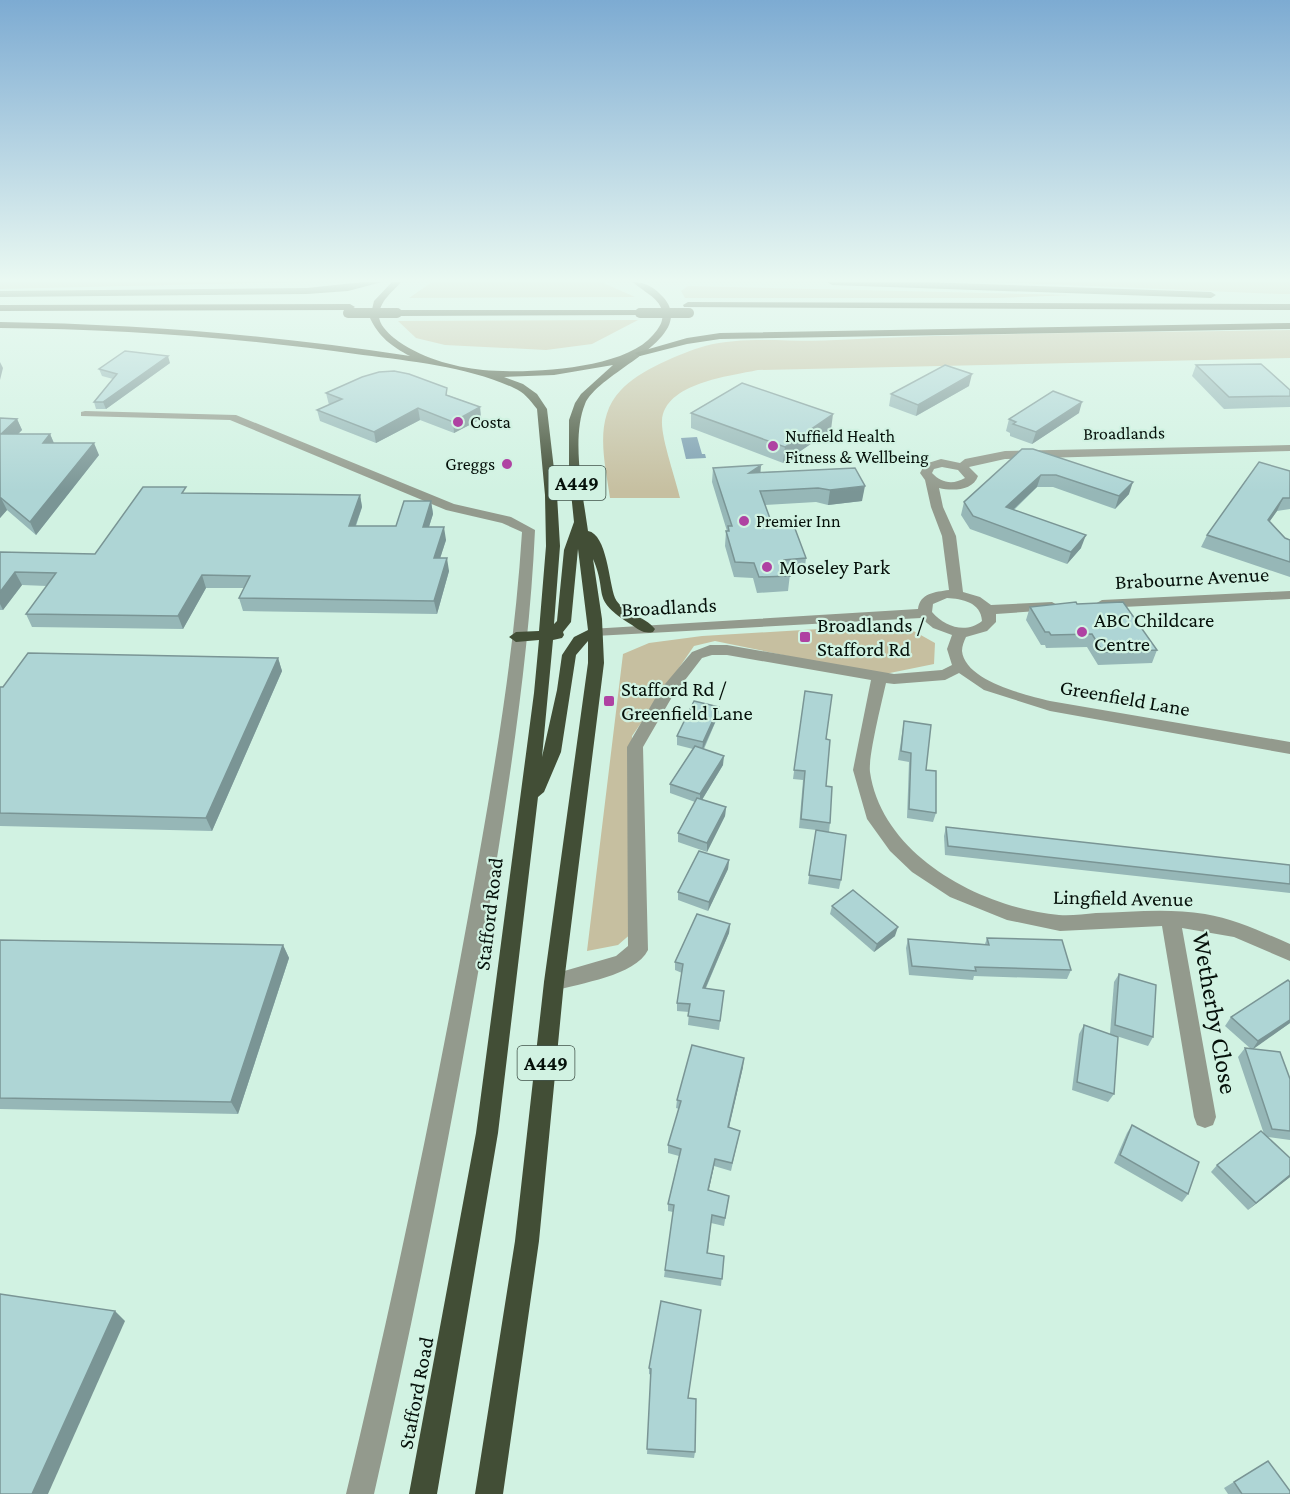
<svg xmlns="http://www.w3.org/2000/svg" width="1290" height="1494" font-family="'Crimson Pro',serif">
<style>
.green{fill:#c6bfa0}
.water{fill:#7c9eb0}
.lines{fill:none;stroke-linecap:round;stroke-linejoin:round}
.minor{fill:#939a8d;fill-rule:evenodd}
.trunk{fill:#424e36;fill-rule:evenodd}
.motorway{fill:#364329;fill-rule:evenodd}
.motorway-bridge{stroke:#364329;stroke-width:10}
.wall{fill:#96b7b7}
.shaded-wall{fill:#7a9595}
.building{fill:#aed5d5;stroke:#7a9595;stroke-width:1.5}
.poi-dot{fill:#af42a2;stroke:#d1f2e2;stroke-width:2}
.labels{text-anchor:middle;dominant-baseline:central;stroke-width:4.5;stroke-linejoin:round;paint-order:stroke}
.far-poi-label{font-size:18px;fill:#05100a;stroke:#d1f2e2;text-anchor:start}
.far-street-label{font-size:18px;fill:#05100a;stroke:#d1f2e2}
.shield{fill:#d1f2e2;stroke:#42544b;stroke-width:1.5}
.shield-label{font-size:20px;font-weight:bold;fill:#05100a}
.poi-label{font-size:21px;fill:#05100a;stroke:#d1f2e2;text-anchor:start}
.street-label{font-size:21px;fill:#05100a;stroke:#d1f2e2}
.near-street-label{font-size:26px;fill:#05100a;stroke:#d1f2e2}
</style>
<rect width="100%" height="100%" fill="#d1f2e2"/>
<g class="green">
<polygon points="0,282 302,282 0,289"/>
<polygon points="432,282 601,282 635,297 409,298"/>
<polygon points="998,282 1290,282 1290,294 1279,294"/>
<polygon points="688,286 1073,295 999,298 685,298 681,291"/>
<polygon points="638,320 592,344 546,350 445,345 416,338 398,321"/>
<path d="M1290 330V358L758 370C730 376 664 383 662 421 661 438 676 480 680 498H610C605 462 593 419 621 390 638 371 681 353 705 346 746 335 794 343 836 340 987 332 1139 333 1290 330Z"/>
<polygon points="901,624 935,643 934,664 880,675 715,641 694,646 632,736 633,932 618,945 587,951 623,654 649,643 702,636"/>
</g>
<polygon class="water" points="697,437 702,454 705,454 706,458 686,459 681,438"/>
<g class="lines">
<g class="minor">
<path d="M85 411 236 415 454 504 511 517 535 530C529 660 508 791 487 920 455 1112 417 1304 374 1494H346C392 1303 433 1110 468 917 491 790 514 661 522 532L502 523 446 510 230 420 81 416V412Z"/>
<path d="M1290 445V451L1005 459 969 467 978 476C973 491 952 491 939 488L943 507 956 536 963 592 980 597 991 605 1052 602 1059 606 1052 610 996 614V622L987 631 966 637C964 641 962 646 962 651 965 681 1026 695 1050 701L1290 742V754L1050 711 984 690 959 673 945 680 894 684 886 683C882 701 868 757 870 772 882 856 982 908 1059 915 1071 916 1084 914 1096 913 1132 912 1168 908 1205 914 1235 919 1262 932 1290 944V961L1234 937 1182 928 1216 1117 1213 1125 1205 1128 1197 1125 1194 1117 1162 926 1060 931 1007 920 950 897 912 872 890 851 867 819 853 770 871 680 727 655H712L702 658 672 697 643 747 648 950C635 976 580 983 554 991L547 988 544 982 547 976 616 956 628 946 627 747 660 690 692 652 710 645H727L894 674 942 670 952 665 947 649 952 635 933 628 921 618 595 636 588 632 590 629 918 609C920 593 935 592 949 590L942 536 931 507 925 480 920 473 925 464 941 459 960 463 965 459 1005 451ZM942 467 958 470 965 478C953 485 941 483 932 473L934 469ZM947 598C962 599 981 602 982 621 966 634 945 627 932 612L933 604Z"/>
<polygon points="1290,591 1290,599 1102,608 1095,604 1102,600"/>
</g>
<g class="trunk">
<polygon points="363,282 382,282 348,291 307,294 0,297 0,291 307,288"/>
<path d="M392 282H401C392 293 380 300 379 316 379 324 387 332 394 338 418 357 453 367 483 370 526 374 624 370 653 335 660 327 664 321 662 310 658 297 642 291 633 282 646 282 655 288 664 298 698 339 599 371 585 404 571 438 583 495 588 531 607 534 609 583 615 598 622 613 645 616 655 629L653 632C644 634 639 630 632 625 589 598 609 596 593 559L602 619 604 663 564 982 539 1241 503 1494H475L515 1241 544 982 588 663V641L576 655 561 752 544 792 538 797 498 1133 437 1494H409L476 1133 534 693 539 640 516 642 509 637 516 632 539 631 546 546 545 495 537 409C530 400 524 392 514 388 469 367 411 361 363 355 242 338 122 329 0 328V322C138 324 274 335 410 356 391 346 379 337 370 318L374 301ZM613 365 581 394 575 403 569 420V473L574 522 564 550 557 621 554 624 560 546 557 495 547 409 537 394 523 384 504 377 554 375ZM578 549 588 630 574 637 562 655 557 690 542 757 553 640 562 638 564 635 563 632 571 622Z"/>
</g>
<g class="motorway">
<polygon points="827,282 927,282 1211,292 1216,295 1211,298 832,285"/>
<polygon points="688,302 1290,304 1290,310 684,307 683,305"/>
<polygon points="0,305 350,304 355,307 350,310 0,311"/>
<polygon points="640,310 645,313 644,315 397,316 392,313 397,310"/>
<polygon points="1290,323 1290,329 720,339 687,344 640,356 635,353 687,338 720,333"/>
</g>
<g class="motorway-bridge">
<polyline points="348,313 397,313"/>
<polyline points="640,313 689,313"/>
</g>
</g>
<g class="wall">
<polygon points="170,363 106,409 96,409 94,402 113,379 102,376 99,369"/>
<polygon points="1196,365 1290,390 1290,407 1224,409 1192,376"/>
<polygon points="969,386 916,416 889,406 891,394"/>
<polygon points="326,393 448,395 480,407 481,419 454,433 420,420 376,443 320,421 317,410 329,405"/>
<polygon points="691,413 831,430 783,463 691,428"/>
<polygon points="1079,413 1032,444 1010,436 1010,433 1006,431 1009,419"/>
<polygon points="0,418 17,419 22,430 18,434 50,434 54,443 99,455 36,535 7,510 0,518"/>
<polygon points="1022,449 1129,494 1115,509 1053,487 1037,487 1014,510 1081,548 1067,564 970,529 961,515 964,502"/>
<polygon points="713,468 761,472 855,468 862,501 828,505 816,502 765,505 772,524 806,558 804,574 790,574 788,591 757,593 753,578 734,577 725,546 726,531 727,531 712,482"/>
<polygon points="1290,471 1290,509 1277,511 1270,521 1285,538 1290,540 1290,577 1201,547 1207,535"/>
<polygon points="187,493 360,495 362,507 356,526 396,526 431,501 433,514 429,527 446,540 440,558 449,571 437,614 243,611 239,598 244,588 206,588 183,629 32,627 26,614 47,586 22,585 3,610 0,610 0,552 95,554"/>
<polygon points="1077,604 1157,650 1152,663 1098,665 1087,647 1046,648 1045,645 1041,645 1026,620 1030,607"/>
<polygon points="278,658 282,671 212,831 0,826 0,687"/>
<polygon points="805,691 826,739 826,786 830,823 829,832 841,880 839,889 808,884 816,830 799,828 803,780 793,779"/>
<polygon points="719,707 718,716 704,749 723,765 702,800 726,807 725,816 707,852 678,842 678,833 695,802 670,793 670,784 693,749 677,745 677,736"/>
<polygon points="904,721 926,770 936,813 933,822 907,818 909,762 898,760"/>
<polygon points="946,827 1290,865 1290,893 945,855 944,836"/>
<polygon points="729,860 728,869 708,911 678,900 678,892"/>
<polygon points="832,906 895,936 874,952 830,914"/>
<polygon points="730,924 729,933 706,988 724,991 719,1030 688,1025 689,1012 677,1011 677,1003 682,973 675,970 675,962"/>
<polygon points="987,938 1071,970 1067,979 974,976 973,980 909,975 906,948 908,939 985,944"/>
<polygon points="0,940 283,945 289,958 238,1114 0,1109"/>
<polygon points="1119,974 1153,1037 1148,1046 1110,1034 1114,982"/>
<polygon points="1231,1017 1290,1023 1252,1049 1290,1079 1290,1140 1268,1137 1290,1177 1248,1210 1211,1172 1217,1165 1264,1134 1238,1057 1245,1048 1251,1049 1225,1026"/>
<polygon points="1084,1025 1114,1094 1108,1102 1072,1090 1079,1034"/>
<polygon points="743,1067 729,1128 740,1131 731,1171 714,1166 708,1191 729,1196 724,1226 711,1223 708,1253 724,1256 721,1286 664,1277 673,1212 668,1211 668,1204 679,1156 668,1153 668,1145 679,1109 676,1108 677,1100"/>
<polygon points="1132,1125 1188,1194 1182,1202 1114,1163 1127,1133"/>
<polygon points="661,1301 688,1399 695,1452 694,1458 647,1454 651,1375 649,1374 649,1368"/>
<polygon points="1268,1461 1290,1494 1228,1494 1224,1488"/>
</g>
<g class="shaded-wall">
<polygon points="168,356 170,363 106,409 103,402"/>
<polygon points="0,362 3,368 0,380"/>
<polygon points="972,374 969,386 916,416 918,405"/>
<polygon points="1082,402 1079,413 1032,444 1036,432"/>
<polygon points="480,407 481,419 454,433 453,422"/>
<polygon points="418,408 420,420 376,443 374,432"/>
<polygon points="833,414 831,430 783,463 785,447"/>
<polygon points="17,419 22,430 6,446 1,434"/>
<polygon points="50,434 55,446 43,443"/>
<polygon points="94,443 99,455 36,535 30,522"/>
<polygon points="761,465 760,479 749,473"/>
<polygon points="1041,475 1037,487 1003,519 1006,507"/>
<polygon points="1133,482 1129,494 1115,509 1119,496"/>
<polygon points="865,486 862,501 828,505 830,490"/>
<polygon points="360,495 362,507 351,538 349,526"/>
<polygon points="1,498 7,510 0,518 0,499"/>
<polygon points="1283,498 1277,511 1262,532 1268,520"/>
<polygon points="431,501 433,514 425,539 423,527"/>
<polygon points="444,527 446,540 436,571 434,558"/>
<polygon points="1086,535 1081,548 1067,564 1071,552"/>
<polygon points="447,558 449,571 437,614 434,601"/>
<polygon points="15,572 22,585 3,610 0,604 0,592"/>
<polygon points="202,575 206,588 183,629 178,616"/>
<polygon points="278,658 282,671 212,831 206,818"/>
<polygon points="719,707 718,716 702,751 703,742"/>
<polygon points="724,756 723,765 700,803 700,794"/>
<polygon points="726,807 725,816 707,852 707,843"/>
<polygon points="729,860 728,869 708,911 709,902"/>
<polygon points="730,924 729,933 702,996 703,988"/>
<polygon points="898,927 895,936 874,952 877,944"/>
<polygon points="283,945 289,958 238,1114 231,1102"/>
<polygon points="1290,1020 1290,1023 1252,1050 1258,1041"/>
<polygon points="744,1058 743,1067 727,1135 728,1127"/>
<polygon points="715,1159 714,1166 707,1198 708,1190"/>
<polygon points="1290,1175 1290,1177 1248,1210 1256,1203"/>
<polygon points="115,1311 125,1321 48,1494 32,1494"/>
</g>
<g class="building">
<polygon points="125,351 168,356 103,402 94,402 117,374 99,369"/>
<polygon points="1261,364 1290,390 1290,396 1229,397 1196,365"/>
<polygon points="945,365 972,374 918,405 891,394"/>
<polygon points="394,371 409,374 447,388 446,395 480,407 453,422 418,408 374,432 317,410 342,399 326,393 362,377 379,372"/>
<polygon points="742,383 833,414 785,447 691,413"/>
<polygon points="1053,391 1082,402 1036,432 1013,424 1016,422 1009,419"/>
<polygon points="0,418 17,419 1,434 50,434 43,443 94,443 30,522 1,498 0,499"/>
<polygon points="1022,449 1033,449 1133,482 1119,496 1056,475 1041,475 1006,507 1086,535 1071,552 973,516 964,502"/>
<polygon points="1259,462 1290,471 1290,498 1283,498 1268,520 1285,538 1290,540 1290,562 1207,535"/>
<polygon points="761,465 749,473 855,468 865,486 830,490 818,488 760,491 772,524 789,523 790,526 794,526 806,558 784,560 790,576 759,577 754,563 735,562 726,531 729,531 728,526 732,526 713,468"/>
<polygon points="143,487 186,487 182,493 360,495 349,526 396,526 404,501 431,501 423,527 444,527 434,558 447,558 434,601 239,598 250,576 202,575 178,616 26,614 56,573 15,572 0,592 0,552 95,554"/>
<polygon points="1076,602 1077,604 1123,602 1157,650 1103,652 1092,634 1051,635 1049,632 1045,632 1030,607"/>
<polygon points="28,653 278,658 206,818 0,813 0,687 3,687"/>
<polygon points="805,691 832,695 826,739 830,740 826,786 832,787 830,823 801,819 805,771 794,770"/>
<polygon points="694,701 719,707 703,742 677,736"/>
<polygon points="904,721 931,725 926,770 936,771 936,813 909,809 911,753 901,751"/>
<polygon points="695,746 724,756 700,794 670,784"/>
<polygon points="697,798 726,807 707,843 678,833"/>
<polygon points="946,827 1290,865 1290,884 948,846"/>
<polygon points="816,830 846,835 841,880 809,875"/>
<polygon points="699,851 729,860 709,902 678,892"/>
<polygon points="853,890 898,927 877,944 832,906"/>
<polygon points="697,914 730,924 703,988 724,991 720,1021 688,1016 690,1004 677,1003 683,964 675,962"/>
<polygon points="987,938 1062,940 1071,970 975,967 976,971 912,966 908,939 989,945"/>
<polygon points="0,940 283,945 231,1102 0,1098"/>
<polygon points="1119,974 1156,985 1153,1037 1115,1025"/>
<polygon points="1288,980 1290,982 1290,1020 1258,1041 1231,1017"/>
<polygon points="1084,1025 1118,1037 1114,1094 1077,1082"/>
<polygon points="692,1045 744,1058 728,1127 740,1131 732,1163 715,1159 708,1190 729,1196 725,1218 712,1215 707,1253 724,1256 722,1279 665,1270 674,1205 668,1204 681,1149 668,1145 681,1101 677,1100"/>
<polygon points="1245,1048 1280,1052 1290,1079 1290,1131 1272,1129"/>
<polygon points="1132,1125 1199,1162 1188,1194 1120,1155"/>
<polygon points="1261,1131 1290,1158 1290,1175 1256,1203 1217,1165"/>
<polygon points="0,1294 115,1311 32,1494 0,1494"/>
<polygon points="661,1301 701,1310 688,1398 696,1399 695,1452 647,1449 651,1369 649,1368"/>
<polygon points="1268,1461 1290,1491 1290,1494 1242,1494 1234,1482"/>
</g>
<linearGradient id="sky" x2="0" y2="1"><stop stop-color="#7dabd2"/><stop offset="0.57" stop-color="#eaf9f2"/><stop offset="1" stop-color="#eaf9f2" stop-opacity="0"/></linearGradient>
<rect width="1290" height="492" fill="url(#sky)"/>
<g class="poi-dot">
<circle cx="458" cy="422" r="6"/>
<circle cx="773" cy="446" r="6"/>
<circle cx="507" cy="464" r="6"/>
<circle cx="744" cy="521" r="6"/>
<circle cx="767" cy="567" r="6"/>
<circle cx="1082" cy="632" r="6"/>
<rect x="799" y="631" width="12" height="12" rx="3"/>
<rect x="603" y="695" width="12" height="12" rx="3"/>
</g>
<g class="labels">
<g class="far-poi-label">
<text x="470" y="422">Costa</text>
<text x="785" y="436">Nuffield Health<tspan x="785" dy="21">Fitness &amp; Wellbeing</tspan></text>
<text x="495" y="464" text-anchor="end">Greggs</text>
<text x="756" y="521">Premier Inn</text>
</g>
<g class="far-street-label">
<text transform="translate(1124 433) rotate(-1)">Broadlands</text>
</g>
<g class="shield">
<rect x="548.5" y="466" width="57" height="34" rx="4.5"/>
<rect x="517.5" y="1046" width="57" height="34" rx="4.5"/>
</g>
<g class="shield-label">
<text x="577" y="483">A449</text>
<text x="546" y="1063">A449</text>
</g>
<g class="poi-label">
<text x="779" y="567">Moseley Park</text>
<text x="1094" y="620">ABC Childcare<tspan x="1094" dy="24">Centre</tspan></text>
<text x="817" y="625">Broadlands /<tspan x="817" dy="24">Stafford Rd</tspan></text>
<text x="621" y="689">Stafford Rd /<tspan x="621" dy="24">Greenfield Lane</tspan></text>
</g>
<g class="street-label">
<text transform="translate(1192 578) rotate(-3)">Brabourne Avenue</text>
<text transform="translate(669 607) rotate(-3)">Broadlands</text>
<text transform="translate(1125 698) rotate(10)">Greenfield Lane</text>
<text transform="translate(1123 898) rotate(1)">Lingfield Avenue</text>
<text transform="translate(489 914) rotate(-83)">Stafford Road</text>
<text transform="translate(416 1393) rotate(-79)">Stafford Road</text>
</g>
<g class="near-street-label">
<text transform="translate(1215 1013) rotate(80)">Wetherby Close</text>
</g>
</g>
</svg>
